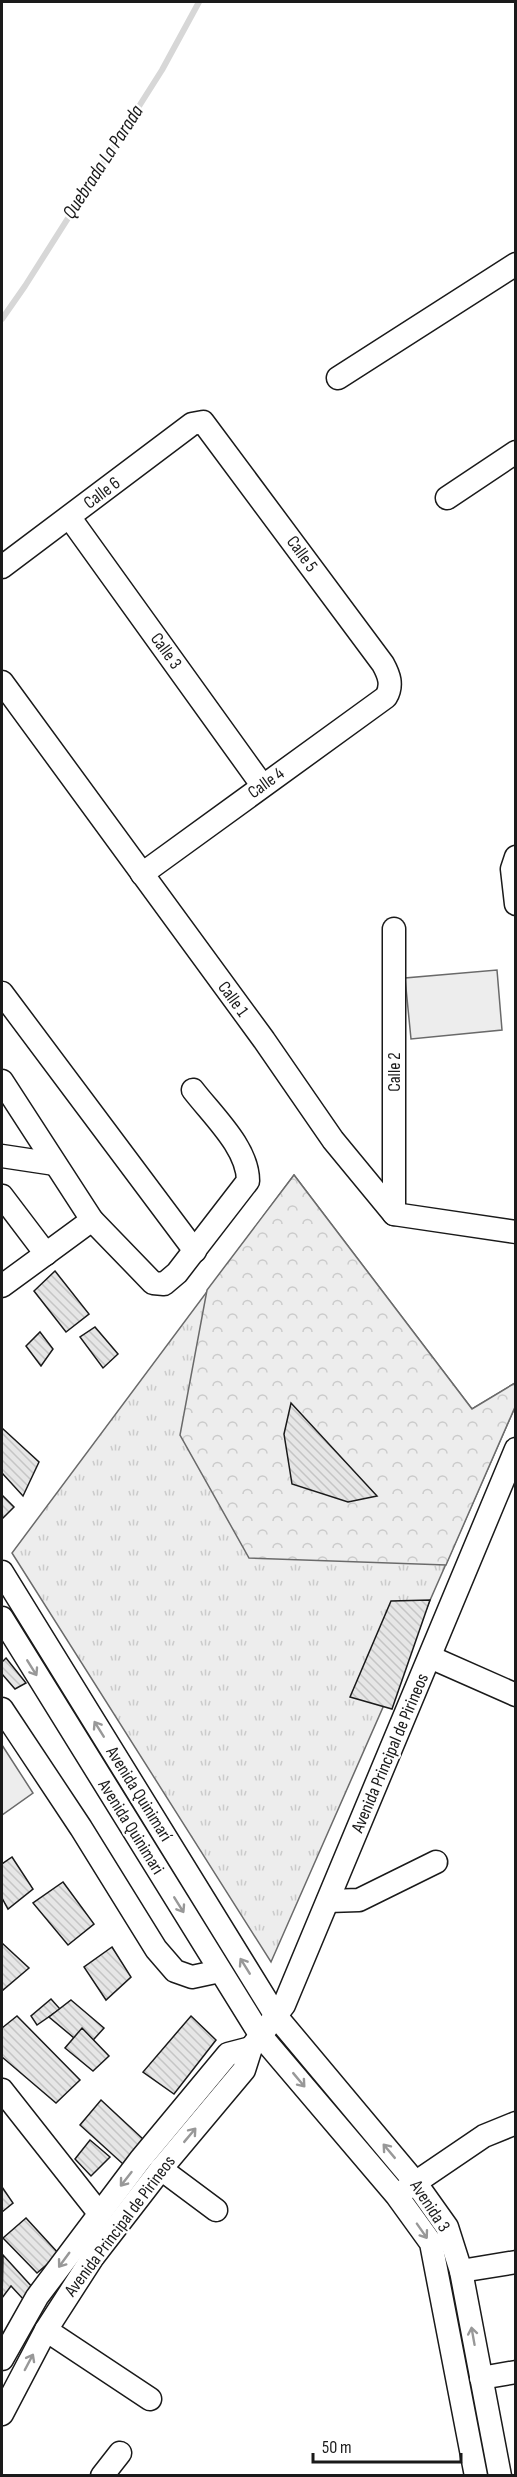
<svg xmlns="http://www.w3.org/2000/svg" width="517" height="2477" font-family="'Sofia Sans Condensed',sans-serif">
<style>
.grass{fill:url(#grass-tufts);stroke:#6a6a6a;stroke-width:1.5}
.forest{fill:url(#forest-crowns);stroke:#6a6a6a;stroke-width:1.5}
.green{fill:#ededed;stroke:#6a6a6a;stroke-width:1.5}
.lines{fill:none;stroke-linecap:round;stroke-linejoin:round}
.stream{stroke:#d7d7d7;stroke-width:6}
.building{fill:url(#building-back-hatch);stroke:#1a1a1a;stroke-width:1.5}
.minor-casing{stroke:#1a1a1a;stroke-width:25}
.minor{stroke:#fff;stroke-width:22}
.oneway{stroke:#989898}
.labels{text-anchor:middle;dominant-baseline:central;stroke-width:4.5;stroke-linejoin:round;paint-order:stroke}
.street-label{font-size:18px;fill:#1a1a1a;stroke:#fff}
.water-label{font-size:20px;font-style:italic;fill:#1a1a1a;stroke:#fff}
</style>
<defs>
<pattern id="grass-tufts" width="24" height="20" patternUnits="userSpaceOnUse" patternTransform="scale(1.5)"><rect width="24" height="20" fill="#ededed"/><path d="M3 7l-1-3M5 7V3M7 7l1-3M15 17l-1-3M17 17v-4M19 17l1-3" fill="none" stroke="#cbcbcb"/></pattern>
<pattern id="forest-crowns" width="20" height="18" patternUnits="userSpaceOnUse" patternTransform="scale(1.5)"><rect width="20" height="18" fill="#ededed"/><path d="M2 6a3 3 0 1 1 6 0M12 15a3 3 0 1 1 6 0" fill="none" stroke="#cbcbcb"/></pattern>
<pattern id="building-back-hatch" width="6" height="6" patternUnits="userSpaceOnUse" patternTransform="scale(1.5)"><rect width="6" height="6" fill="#e6e6e6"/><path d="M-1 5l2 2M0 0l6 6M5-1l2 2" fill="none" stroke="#c5c5c5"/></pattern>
</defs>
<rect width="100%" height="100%" fill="#fff"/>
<polygon class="grass" points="294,1175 472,1409 515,1383 515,1407 271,1962 12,1553"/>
<polygon class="forest" points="294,1175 472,1409 515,1383 515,1407 446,1565 249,1558 180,1435 207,1290"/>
<g class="green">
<polygon points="497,970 502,1030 411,1039 405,978"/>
<polygon points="2,1745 33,1793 2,1815"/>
</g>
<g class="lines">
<polyline class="stream" points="2,319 25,286 162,70 199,2"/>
</g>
<g class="building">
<polygon points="55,1271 89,1314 66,1332 34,1291"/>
<polygon points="95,1327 118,1354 103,1368 80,1337"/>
<polygon points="40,1332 53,1349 41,1366 26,1346"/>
<polygon points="291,1403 377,1496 348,1502 292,1484 284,1434"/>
<polygon points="2,1428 39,1462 23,1496 2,1473"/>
<polygon points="2,1495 14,1507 2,1519"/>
<polygon points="430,1600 392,1709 350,1697 391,1601"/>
<polygon points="6,1658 26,1683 15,1689 2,1674 2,1662"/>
<polygon points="12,1857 33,1889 8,1909 2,1898 2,1864"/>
<polygon points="63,1882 94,1924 68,1945 33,1903"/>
<polygon points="2,1943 29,1968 3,1990 2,1988"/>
<polygon points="112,1947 131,1977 106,2000 84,1967"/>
<polygon points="51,1999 60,2009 37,2025 31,2016"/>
<polygon points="71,2000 104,2028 86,2048 49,2017"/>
<polygon points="17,2016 80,2080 56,2103 2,2057 2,2028"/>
<polygon points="191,2016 216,2040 174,2094 143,2072"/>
<polygon points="82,2028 109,2056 93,2071 65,2048"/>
<polygon points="101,2100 143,2139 123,2164 80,2125"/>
<polygon points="90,2140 110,2157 91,2176 75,2159"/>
<polygon points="2,2187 13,2203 2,2212"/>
<polygon points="26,2218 59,2254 37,2273 3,2238"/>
<polygon points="3,2255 34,2289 24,2300 11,2286 2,2298"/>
</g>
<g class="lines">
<defs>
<g id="minor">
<polyline points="338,378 516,264"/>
<polyline points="447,498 516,452"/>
<polyline points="70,518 262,785"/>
<path d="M2 567 192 424 203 422 383 664C389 675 393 685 386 697L142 874"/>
<polyline points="2,682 264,1040 333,1140 394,1214 516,1232"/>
<polyline points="516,857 512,869 516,904"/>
<polyline points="2,993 195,1251"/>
<path d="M2 1081 92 1220 153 1283 164 1284 177 1273 248 1181C248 1148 213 1116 193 1090"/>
<polyline points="2,1156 55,1164"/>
<polyline points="2,1196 46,1254"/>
<polyline points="394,1214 394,929"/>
<polyline points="2,1286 92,1220"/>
<polyline points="2,1572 276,2016 415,2182 447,2227 461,2271 500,2476"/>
<polyline points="2,1618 261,2036 397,2196 431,2243 476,2476"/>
<polyline points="430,1657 516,1695"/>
<polyline points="2,1709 81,1828 156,1949 175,1971 192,1977 220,1971"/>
<polyline points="328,1901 359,1900 436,1862"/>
<polyline points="2,2090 99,2213"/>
<polyline points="161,2169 216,2210"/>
<polyline points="403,2191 484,2136 516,2123"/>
<polyline points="461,2271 516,2262"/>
<polyline points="46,2330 150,2399"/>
<polyline points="2,2359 37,2297 140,2160 228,2054 251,2048"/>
<polyline points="481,2378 516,2372"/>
<polyline points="2,2414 46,2330 93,2257 161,2169 244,2070 251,2048 284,2005 516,1449"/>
<polyline points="102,2476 120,2453"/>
</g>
</defs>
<use href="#minor" class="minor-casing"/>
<use href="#minor" class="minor"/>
</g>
<defs><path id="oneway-shaft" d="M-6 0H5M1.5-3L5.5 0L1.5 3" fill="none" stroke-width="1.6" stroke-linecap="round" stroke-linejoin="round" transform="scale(1.5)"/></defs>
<g class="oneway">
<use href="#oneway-shaft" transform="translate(32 1668) rotate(58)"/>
<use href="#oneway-shaft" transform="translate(99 1729) rotate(-122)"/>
<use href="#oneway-shaft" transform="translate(179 1905) rotate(58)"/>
<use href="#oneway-shaft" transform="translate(245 1966) rotate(-122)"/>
<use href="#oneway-shaft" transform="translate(299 2080) rotate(50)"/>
<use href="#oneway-shaft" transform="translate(190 2135) rotate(-50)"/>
<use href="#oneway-shaft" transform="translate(389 2151) rotate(-130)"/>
<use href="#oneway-shaft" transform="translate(126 2179) rotate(128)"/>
<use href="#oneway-shaft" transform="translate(422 2231) rotate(55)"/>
<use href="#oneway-shaft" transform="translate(64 2260) rotate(126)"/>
<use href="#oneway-shaft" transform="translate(473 2336) rotate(-100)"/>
<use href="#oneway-shaft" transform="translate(29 2362) rotate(-62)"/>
</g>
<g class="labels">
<g class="street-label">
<text transform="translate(102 493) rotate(-37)">Calle 6</text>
<text transform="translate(302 554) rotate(54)">Calle 5</text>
<text transform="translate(166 651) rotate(54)">Calle 3</text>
<text transform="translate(266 783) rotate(-36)">Calle 4</text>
<text transform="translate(233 999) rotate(54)">Calle 1</text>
<text transform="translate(394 1072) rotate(-90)">Calle 2</text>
<text transform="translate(390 1753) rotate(-67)">Avenida Principal de Pirineos</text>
<text transform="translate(139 1794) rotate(58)">Avenida Quinimarí</text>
<text transform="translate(131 1827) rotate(58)">Avenida Quinimari</text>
<text transform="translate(430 2206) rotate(57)">Avenida 3</text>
<text transform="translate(120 2226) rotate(-53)">Avenida Principal de Pirineos</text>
</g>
<g class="water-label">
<text transform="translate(103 162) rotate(-57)">Quebrada La Parada</text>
</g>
</g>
<rect width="517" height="2477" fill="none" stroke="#1a1a1a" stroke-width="6"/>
<path d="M313 2453v9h148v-9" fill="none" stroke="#1a1a1a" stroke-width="3"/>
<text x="322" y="2453" font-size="18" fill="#1a1a1a" stroke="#ffffff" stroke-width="4.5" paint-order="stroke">50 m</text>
</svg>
